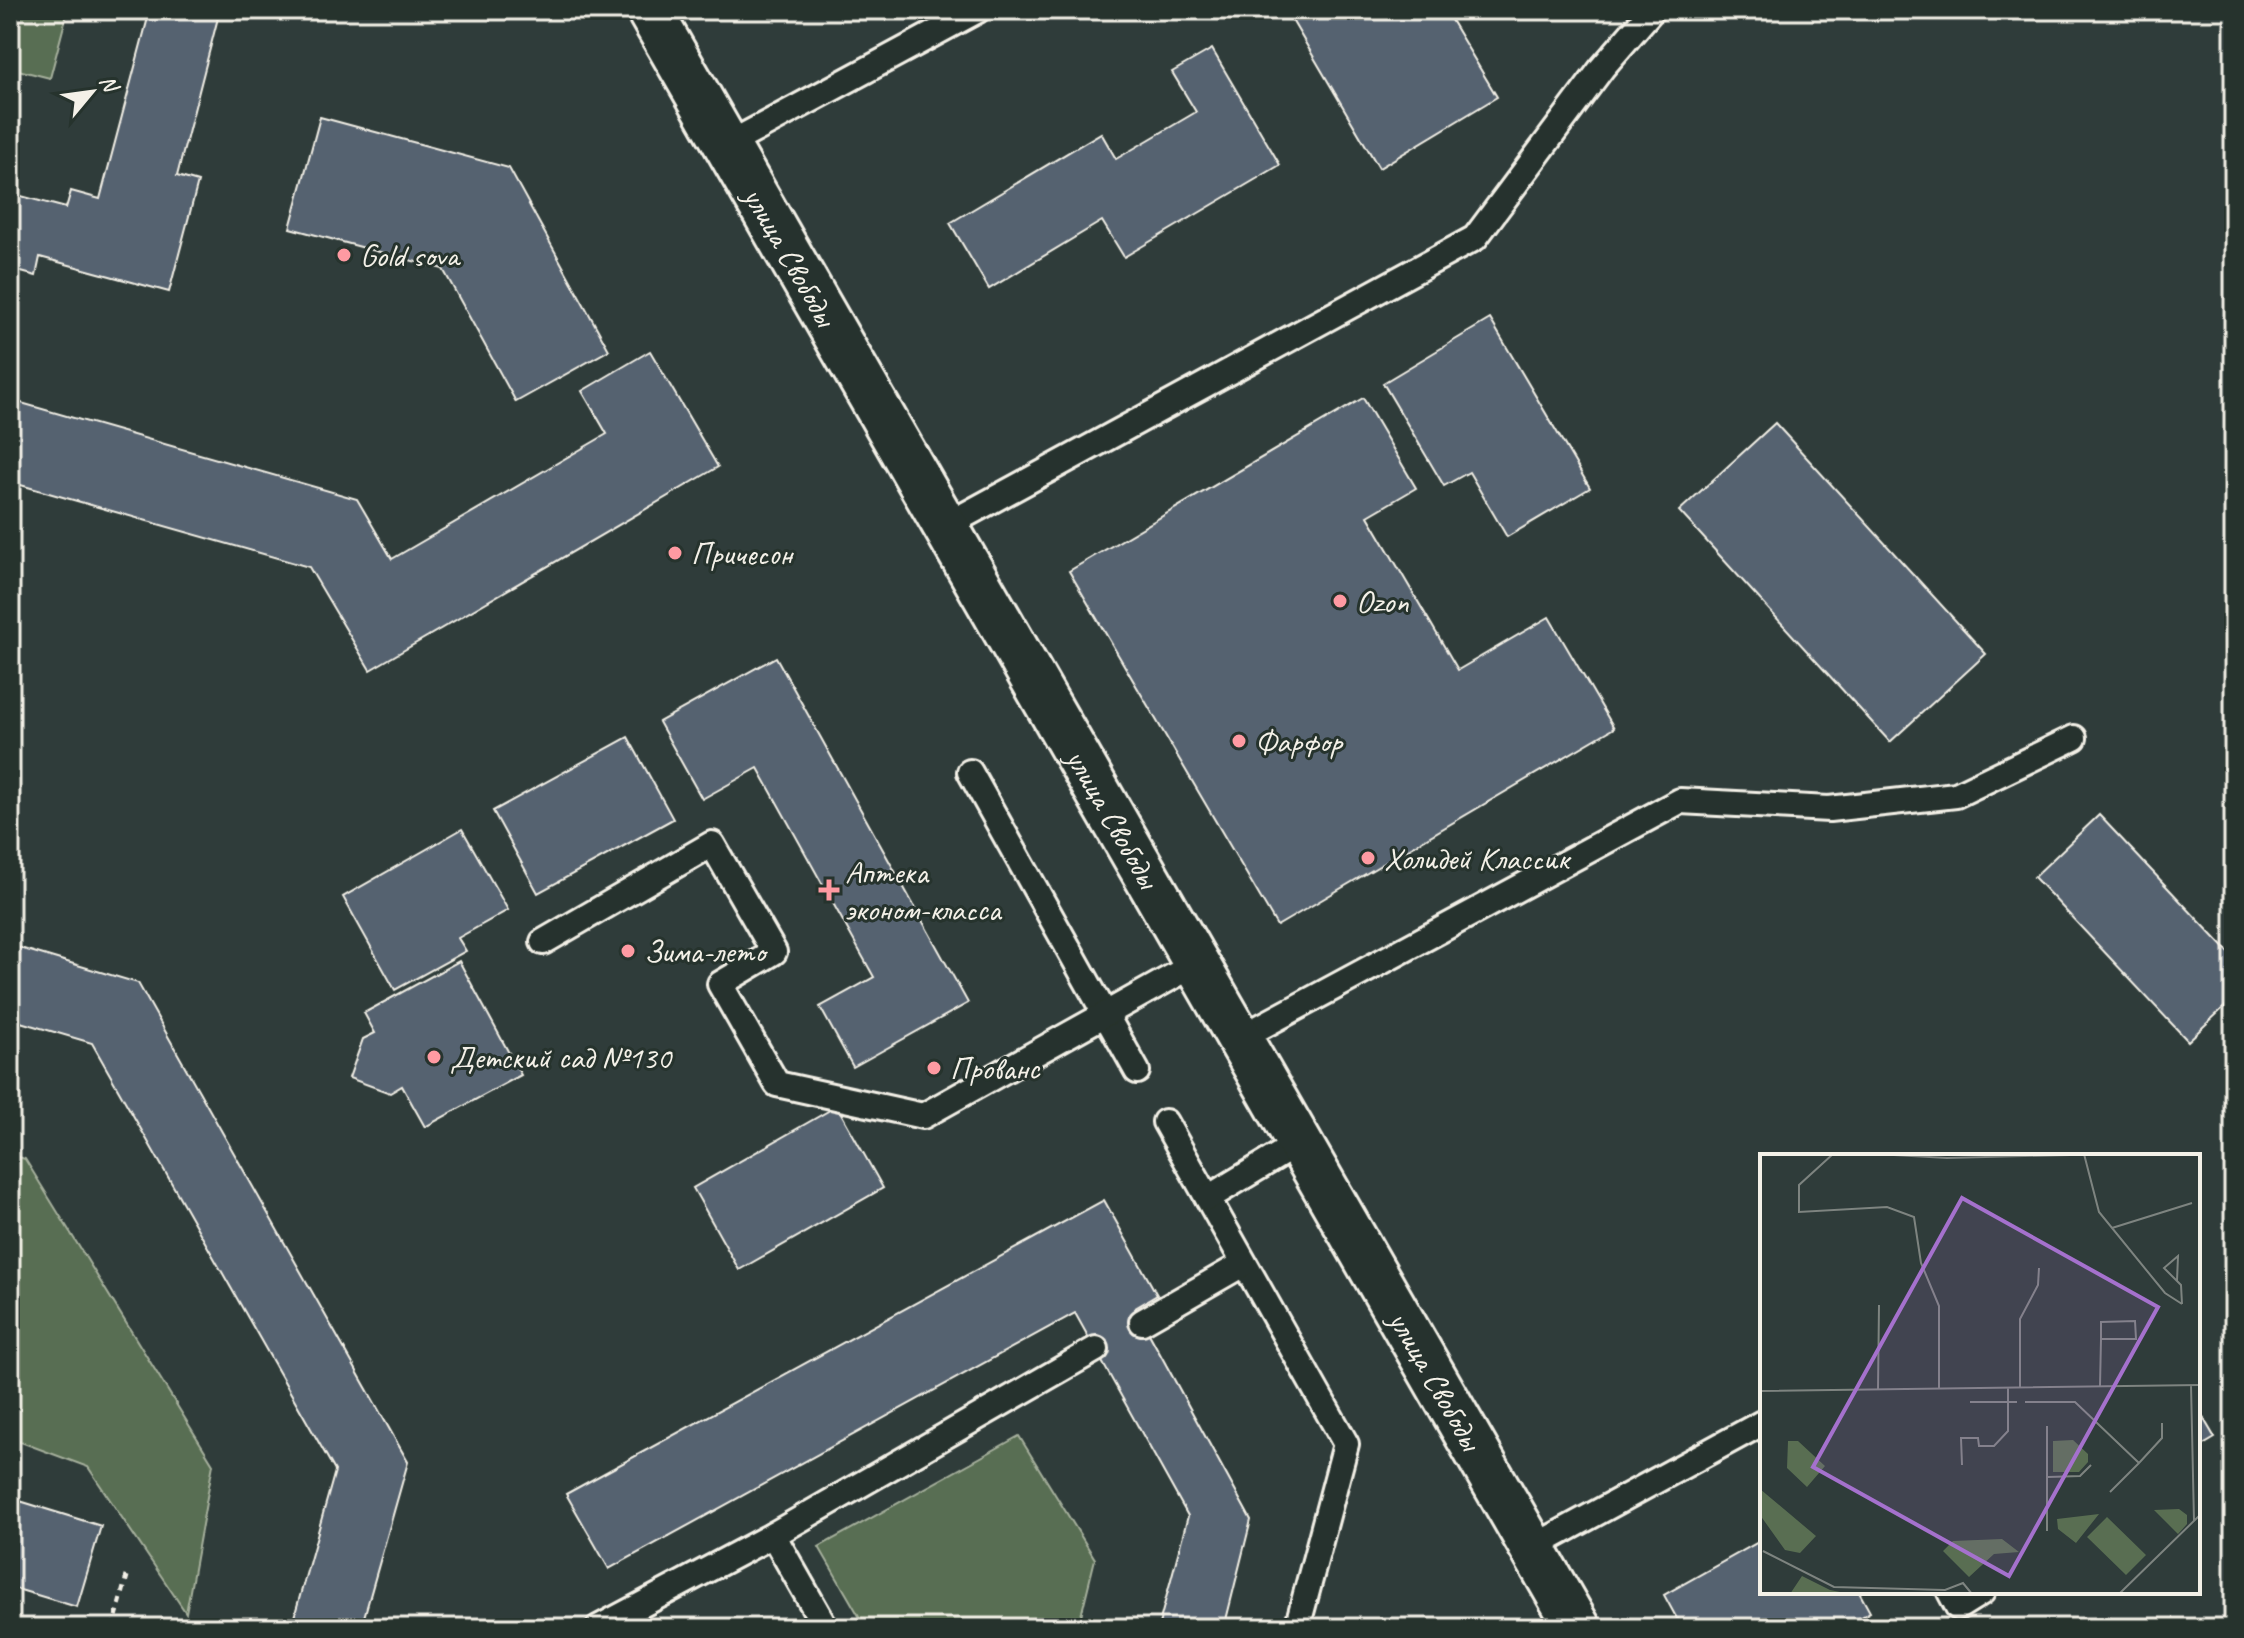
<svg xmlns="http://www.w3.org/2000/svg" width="2244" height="1638" font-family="Caveat,sans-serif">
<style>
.green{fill:#596e52;stroke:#a6b09d;stroke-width:2}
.building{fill:#55626f;stroke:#f4f1e8;stroke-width:2}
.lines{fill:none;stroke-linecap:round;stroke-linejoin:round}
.service-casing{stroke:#f4f1e8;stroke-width:30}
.minor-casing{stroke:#f4f1e8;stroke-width:50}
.path{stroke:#f4f1e8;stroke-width:5;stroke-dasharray:6 6;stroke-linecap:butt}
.service{stroke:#26332d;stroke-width:24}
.minor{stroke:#26332d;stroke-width:44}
.poi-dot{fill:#ff9aa2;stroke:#26332d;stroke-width:3}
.labels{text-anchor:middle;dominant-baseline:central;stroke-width:6;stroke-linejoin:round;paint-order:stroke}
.poi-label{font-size:32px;fill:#f4f1e8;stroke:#26332d;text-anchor:start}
.street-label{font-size:32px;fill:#f4f1e8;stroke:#26332d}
.inset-road{fill:none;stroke:#7e8480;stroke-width:2}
.view{fill:#a571cd;fill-opacity:0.15;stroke:#a571cd;stroke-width:4}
.inset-edge{fill:none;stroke:#f4f1e8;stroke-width:4}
</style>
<rect width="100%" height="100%" fill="#2f3c3a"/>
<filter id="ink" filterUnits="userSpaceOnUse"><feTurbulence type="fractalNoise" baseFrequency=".0125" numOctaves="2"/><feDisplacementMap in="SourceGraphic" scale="16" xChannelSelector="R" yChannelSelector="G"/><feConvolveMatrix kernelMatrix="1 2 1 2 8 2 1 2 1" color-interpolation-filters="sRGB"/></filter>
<g filter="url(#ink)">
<g class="green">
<polygon points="10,10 68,10 50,78 10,68"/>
<polygon points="10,1154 25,1159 213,1464 186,1613 88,1467 10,1438"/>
<polygon points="1019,1436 1095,1559 1078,1628 866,1628 819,1547"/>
</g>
<g class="building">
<polygon points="150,10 220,10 177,176 198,182 169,292 40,257 36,276 10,269 10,193 66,208 71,191 100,199"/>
<polygon points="1286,10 1445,10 1497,97 1379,168"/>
<polygon points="1212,49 1280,165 1124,257 1102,221 989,289 950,223 1101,133 1116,159 1196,112 1172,72"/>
<polygon points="320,117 509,168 609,350 516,402 443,269 290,228"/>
<polygon points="1490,319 1590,488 1507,537 1469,472 1444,486 1383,383"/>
<polygon points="650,351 718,467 370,670 309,567 10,482 11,400 357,499 392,559 607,434 582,391"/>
<polygon points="1363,398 1416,488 1368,516 1458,670 1549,617 1614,728 1277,926 1069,571"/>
<polygon points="1775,423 1986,654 1890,742 1679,511"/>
<polygon points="776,657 968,1003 853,1067 820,1007 874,977 758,768 702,799 659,722"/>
<polygon points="628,737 673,819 538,893 493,811"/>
<polygon points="2099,815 2234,958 2234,998 2188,1041 2034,877"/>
<polygon points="462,829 508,910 458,938 466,951 395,990 343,897"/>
<polygon points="10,945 138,983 408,1462 361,1628 291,1628 335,1471 92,1043 10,1019"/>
<polygon points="459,961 521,1075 425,1127 402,1086 390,1093 349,1078 363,1039 375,1033 364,1013"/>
<polygon points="837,1106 883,1188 739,1270 693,1188"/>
<polygon points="1104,1200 1157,1295 1135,1308 1251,1520 1224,1628 1158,1628 1188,1516 1075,1313 609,1569 566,1494"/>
<polygon points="2198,1409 2215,1438 2198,1448"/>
<polygon points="10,1498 101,1526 77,1607 10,1587"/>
<polygon points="1762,1540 1762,1592 1859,1592 1870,1612 1842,1628 1682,1628 1664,1595"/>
<polygon points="2110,1618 2115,1628 2093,1628"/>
</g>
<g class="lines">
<defs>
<g id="service">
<polyline points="727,145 978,10"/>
<polyline points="945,526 1475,238 1602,68 1652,10"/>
<polyline points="970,772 1137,1071"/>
<polyline points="543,942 712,844 774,952 720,984 777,1084 923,1116 1197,963"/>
<polyline points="1240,1038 1680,801 1829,809 1956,795 2074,738"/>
<polyline points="1165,1122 1346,1444 1297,1628"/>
<polyline points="1208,1198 1299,1143"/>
<polyline points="1142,1322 1243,1264"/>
<polyline points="773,1535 826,1628"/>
<polyline points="1532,1548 1762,1423"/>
<polyline points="1950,1592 1958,1607 1982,1592"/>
<polyline points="598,1628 773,1535 1096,1349"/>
</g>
<g id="minor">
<path id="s1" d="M649 10 1578 1628"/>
</g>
</defs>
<use href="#service" class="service-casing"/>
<use href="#minor" class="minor-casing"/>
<polyline class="path" points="113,1628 127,1576"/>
<use href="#service" class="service"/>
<use href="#minor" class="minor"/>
</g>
</g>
<g class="poi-dot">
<circle cx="344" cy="255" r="8"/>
<circle cx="675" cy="553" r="8"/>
<circle cx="1340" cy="601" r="8"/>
<circle cx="1239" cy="741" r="8"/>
<circle cx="1368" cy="858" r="8"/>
<path d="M825 878h8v8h8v8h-8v8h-8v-8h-8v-8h8z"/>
<circle cx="628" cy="951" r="8"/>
<circle cx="434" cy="1057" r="8"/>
<circle cx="934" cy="1068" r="8"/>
</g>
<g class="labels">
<g class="poi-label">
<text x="360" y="255">Gold sova</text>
<text x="691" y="553">Причесон</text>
<text x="1356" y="601">Ozon</text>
<text x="1255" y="741">Фарфор</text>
<text x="1384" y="858">Холидей Классик</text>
<text x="845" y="872">Аптека<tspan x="845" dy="37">эконом-класса</tspan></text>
<text x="644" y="951">Зима-лето</text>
<text x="450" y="1057">Детский сад №130</text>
<text x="950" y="1068">Прованс</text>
</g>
<g class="street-label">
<text stroke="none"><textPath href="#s1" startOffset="284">улица Свободы</textPath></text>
<text stroke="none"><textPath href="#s1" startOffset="932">улица Свободы</textPath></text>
<text stroke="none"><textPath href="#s1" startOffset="1580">улица Свободы</textPath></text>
</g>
</g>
<g transform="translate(1760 1154)">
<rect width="440" height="440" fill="#2f3c3a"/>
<path d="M313 286 328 300V308L319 318H293V287ZM28 287H38L65 312 47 333 27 314ZM0 335 56 382 40 399 25 396 0 361ZM419 355 427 361V370L418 380 394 356ZM339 360 316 389 298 375 297 365ZM347 363 386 401 366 421 327 383ZM242 385 259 398 234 400 209 423 183 397 193 387ZM42 422 70 436 90 440H30Z" fill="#596e52"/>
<path class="inset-road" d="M73 0 39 31V58L127 53 154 63 161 109 179 152V235M116 0 187 4 349 0M324 0 339 58 405 139 422 150M352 74 432 49M417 127 418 102 404 114 421 131 422 150M431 231 434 367M340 232 341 185V168L375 167 376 185H341M260 234V165L278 131 279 114M118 236 119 151M0 237 440 231M210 248H257M265 248H315L379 309 402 284V269M202 311 201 284H218L219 292H234L248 277V234M288 323 320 322 331 311M350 338 379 309M287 377V272M3 397 74 433 185 436 203 429 212 440M359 440 440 361"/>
<path class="view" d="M202 44 398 153 249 422 53 313Z"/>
<rect width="440" height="440" class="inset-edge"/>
</g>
<rect width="2244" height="1638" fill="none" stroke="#26332d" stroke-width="40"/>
<rect x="20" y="20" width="2204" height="1598" fill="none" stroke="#f4f1e8" stroke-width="3" filter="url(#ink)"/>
<g transform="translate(92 92) rotate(61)" stroke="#26332d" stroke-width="6" paint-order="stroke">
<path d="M0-6L14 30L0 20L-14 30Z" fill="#f4f1e8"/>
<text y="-12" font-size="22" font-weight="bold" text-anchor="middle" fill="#f4f1e8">N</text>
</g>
</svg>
